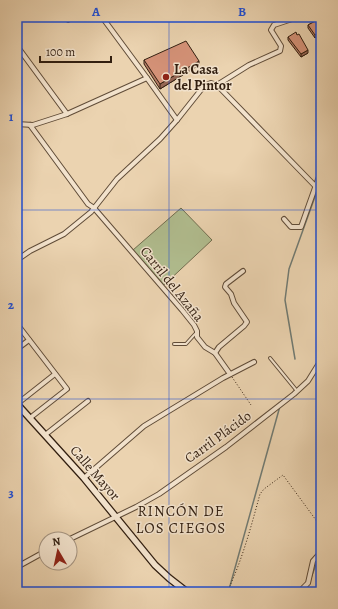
<svg xmlns="http://www.w3.org/2000/svg" width="338" height="609" font-family="Alegreya,serif">
<style>
.green{fill:#b1be90;stroke:#726e50}
.lines{fill:none;stroke-linecap:round;stroke-linejoin:round}
.stream{stroke:#707a72;stroke-width:1.5}
.lane-casing{stroke:#604c38;stroke-width:4}
.street-casing{stroke:#604c38;stroke-width:6}
.secondary-casing{stroke:#321f10;stroke-width:8}
.path{stroke:#321f10;stroke-width:1;stroke-dasharray:1 2;stroke-linecap:butt}
.lane{stroke:#f2e2cc;stroke-width:2}
.street{stroke:#f2e2cc;stroke-width:4}
.secondary{stroke:#f2e2cc;stroke-width:5.5}
.wall{fill:#b77e67;stroke:#321f10}
.shaded-wall{fill:#956654;stroke:#321f10}
.building{fill:#d59278;stroke:#321f10}
.grid{fill:none;stroke:#1d4ed8;stroke-width:1;stroke-opacity:0.55}
.poi-dot{fill:#8f2418;stroke:#f2e2cc;stroke-width:1.5}
.labels{text-anchor:middle;dominant-baseline:central;stroke-width:3;stroke-linejoin:round;paint-order:stroke}
.poi-label{font-size:14px;font-weight:bold;fill:#321f10;stroke:#f2e2cc;text-anchor:start}
.street-label{font-size:14px;fill:#321f10;stroke:#f2e2cc}
.neighbourhood-label{font-size:15px;letter-spacing:1px;fill:#321f10;stroke:#f2e2cc}
.neatline{fill:none;stroke:#1d4ed8;stroke-width:1.5}
.grid-label{font-size:13px;text-anchor:middle;font-weight:bold;fill:#1d4ed8}
</style>
<rect width="100%" height="100%" fill="#ebd3b0"/>
<filter id="stains"><feTurbulence type="fractalNoise" baseFrequency=".005" numOctaves="4"/><feColorMatrix values="0 0 0 0 .2 0 0 0 0 .09 0 0 0 0 .02 0 0 0 .5 -.17"/></filter>
<radialGradient id="worn" r=".72"><stop offset=".6" stop-color="#630" stop-opacity="0"/><stop offset="1" stop-color="#630" stop-opacity=".3"/></radialGradient>
<polygon class="green" points="181,208 212,240 164,285 133,250"/>
<g class="lines">
<g class="stream">
<polyline points="295,359 285,300 289,269 317,191"/>
<polyline points="311,578 318,559"/>
<polyline points="230,586 280,406"/>
<polyline points="304,592 307,589 309,583"/>
</g>
<defs>
<g id="lane">
<polyline points="63,17 68,21 75,17"/>
<polyline points="174,344 186,344 195,334"/>
<polyline points="270,358 297,391"/>
</g>
<g id="street">
<polyline points="102,17 147,78 177,120 204,86 211,83 217,85 321,192"/>
<polyline points="17,46 67,114"/>
<polyline points="217,85 249,65 280,51 281,46 271,30 274,25 298,17"/>
<polyline points="17,124 33,125 67,114 147,78"/>
<polyline points="30,125 88,204 94,208 182,310 194,325 197,331 197,337 205,347 215,353 230,374"/>
<polyline points="284,219 291,227 301,227 321,171"/>
<polyline points="17,260 30,251 64,234 91,212 117,179 160,139 177,120"/>
<polyline points="17,324 67,389 30,418"/>
<polyline points="17,349 29,340"/>
<polyline points="215,353 219,347 244,326 247,322 234,303 231,294 225,287 226,284 243,271"/>
<polyline points="17,404 55,374"/>
<polyline points="45,435 88,401"/>
<polyline points="84,478 144,426 223,378 254,362"/>
<polyline points="70,539 136,507 159,494 226,447 294,394 308,381 321,360"/>
<polyline points="17,567 46,551"/>
<polyline points="299,592 308,583 313,561 321,552"/>
</g>
<polyline id="secondary" points="17,404 84,478 155,565 169,578 187,592"/>
</defs>
<use href="#lane" class="lane-casing"/>
<use href="#street" class="street-casing"/>
<use href="#secondary" class="secondary-casing"/>
<g class="path">
<polyline points="232,377 251,405"/>
<path d="M227 592C242 561 251 527 260 494L264 489 283 475 321 527"/>
</g>
<use href="#lane" class="lane"/>
<use href="#street" class="street"/>
<use href="#secondary" class="secondary"/>
</g>
<g class="wall">
<polygon points="321,18 315,38 308,28 308,25"/>
<polygon points="288,37 308,53 301,57 288,40"/>
<polygon points="144,60 199,65 160,89 144,64"/>
</g>
<g class="shaded-wall">
<polygon points="321,31 321,34 315,38 315,35"/>
<polygon points="308,50 308,53 301,57 301,54"/>
<polygon points="199,61 199,65 160,89 160,84"/>
</g>
<g class="building">
<polygon points="321,18 321,31 315,35 308,25"/>
<polygon points="296,32 297,35 299,34 308,50 301,54 288,37"/>
<polygon points="186,41 199,61 160,84 144,60"/>
</g>
<path class="grid" d="M169 17V592M17 210H321M17 399H321"/>
<circle class="poi-dot" cx="166" cy="77" r="4"/>
<g class="labels">
<g class="poi-label">
<text x="174" y="69">La Casa<tspan x="174" dy="16">del Pintor</tspan></text>
</g>
<g class="street-label">
<text transform="translate(172 284) rotate(51)">Carril del Azaña</text>
<text transform="translate(218 437) rotate(-36)">Carril Plácido</text>
<text transform="translate(95 473) rotate(49)">Calle Mayor</text>
</g>
<g class="neighbourhood-label">
<text x="181" y="511">RINCÓN DE<tspan x="181" dy="17">LOS CIEGOS</tspan></text>
</g>
</g>
<rect width="338" height="609" fill="none" stroke="#ebd3b0" stroke-width="44"/>
<g transform="translate(58 551) rotate(351)"><circle r="19" fill="#f2e2cc" stroke="#a59481"/>
<path d="M0-3L7 15L0 10L-7 15Z" fill="#8f2418"/>
<text y="-6" font-size="11" font-weight="bold" text-anchor="middle" fill="#321f10">N</text>
</g>
<path d="M40 56v6h71v-6" fill="none" stroke="#321f10" stroke-width="2"/>
<text x="46" y="56" font-size="12" fill="#321f10" stroke="#f2e2cc" stroke-width="3" paint-order="stroke">100 m</text>
<rect x="22" y="22" width="294" height="565" class="neatline"/>
<g class="grid-label">
<text x="96" y="16">A</text>
<text x="242" y="16">B</text>
<text x="11" y="121">1</text>
<text x="11" y="309">2</text>
<text x="11" y="497">3</text>
</g>
<rect width="100%" height="100%" filter="url(#stains)"/>
<rect width="100%" height="100%" fill="url(#worn)"/>
</svg>
